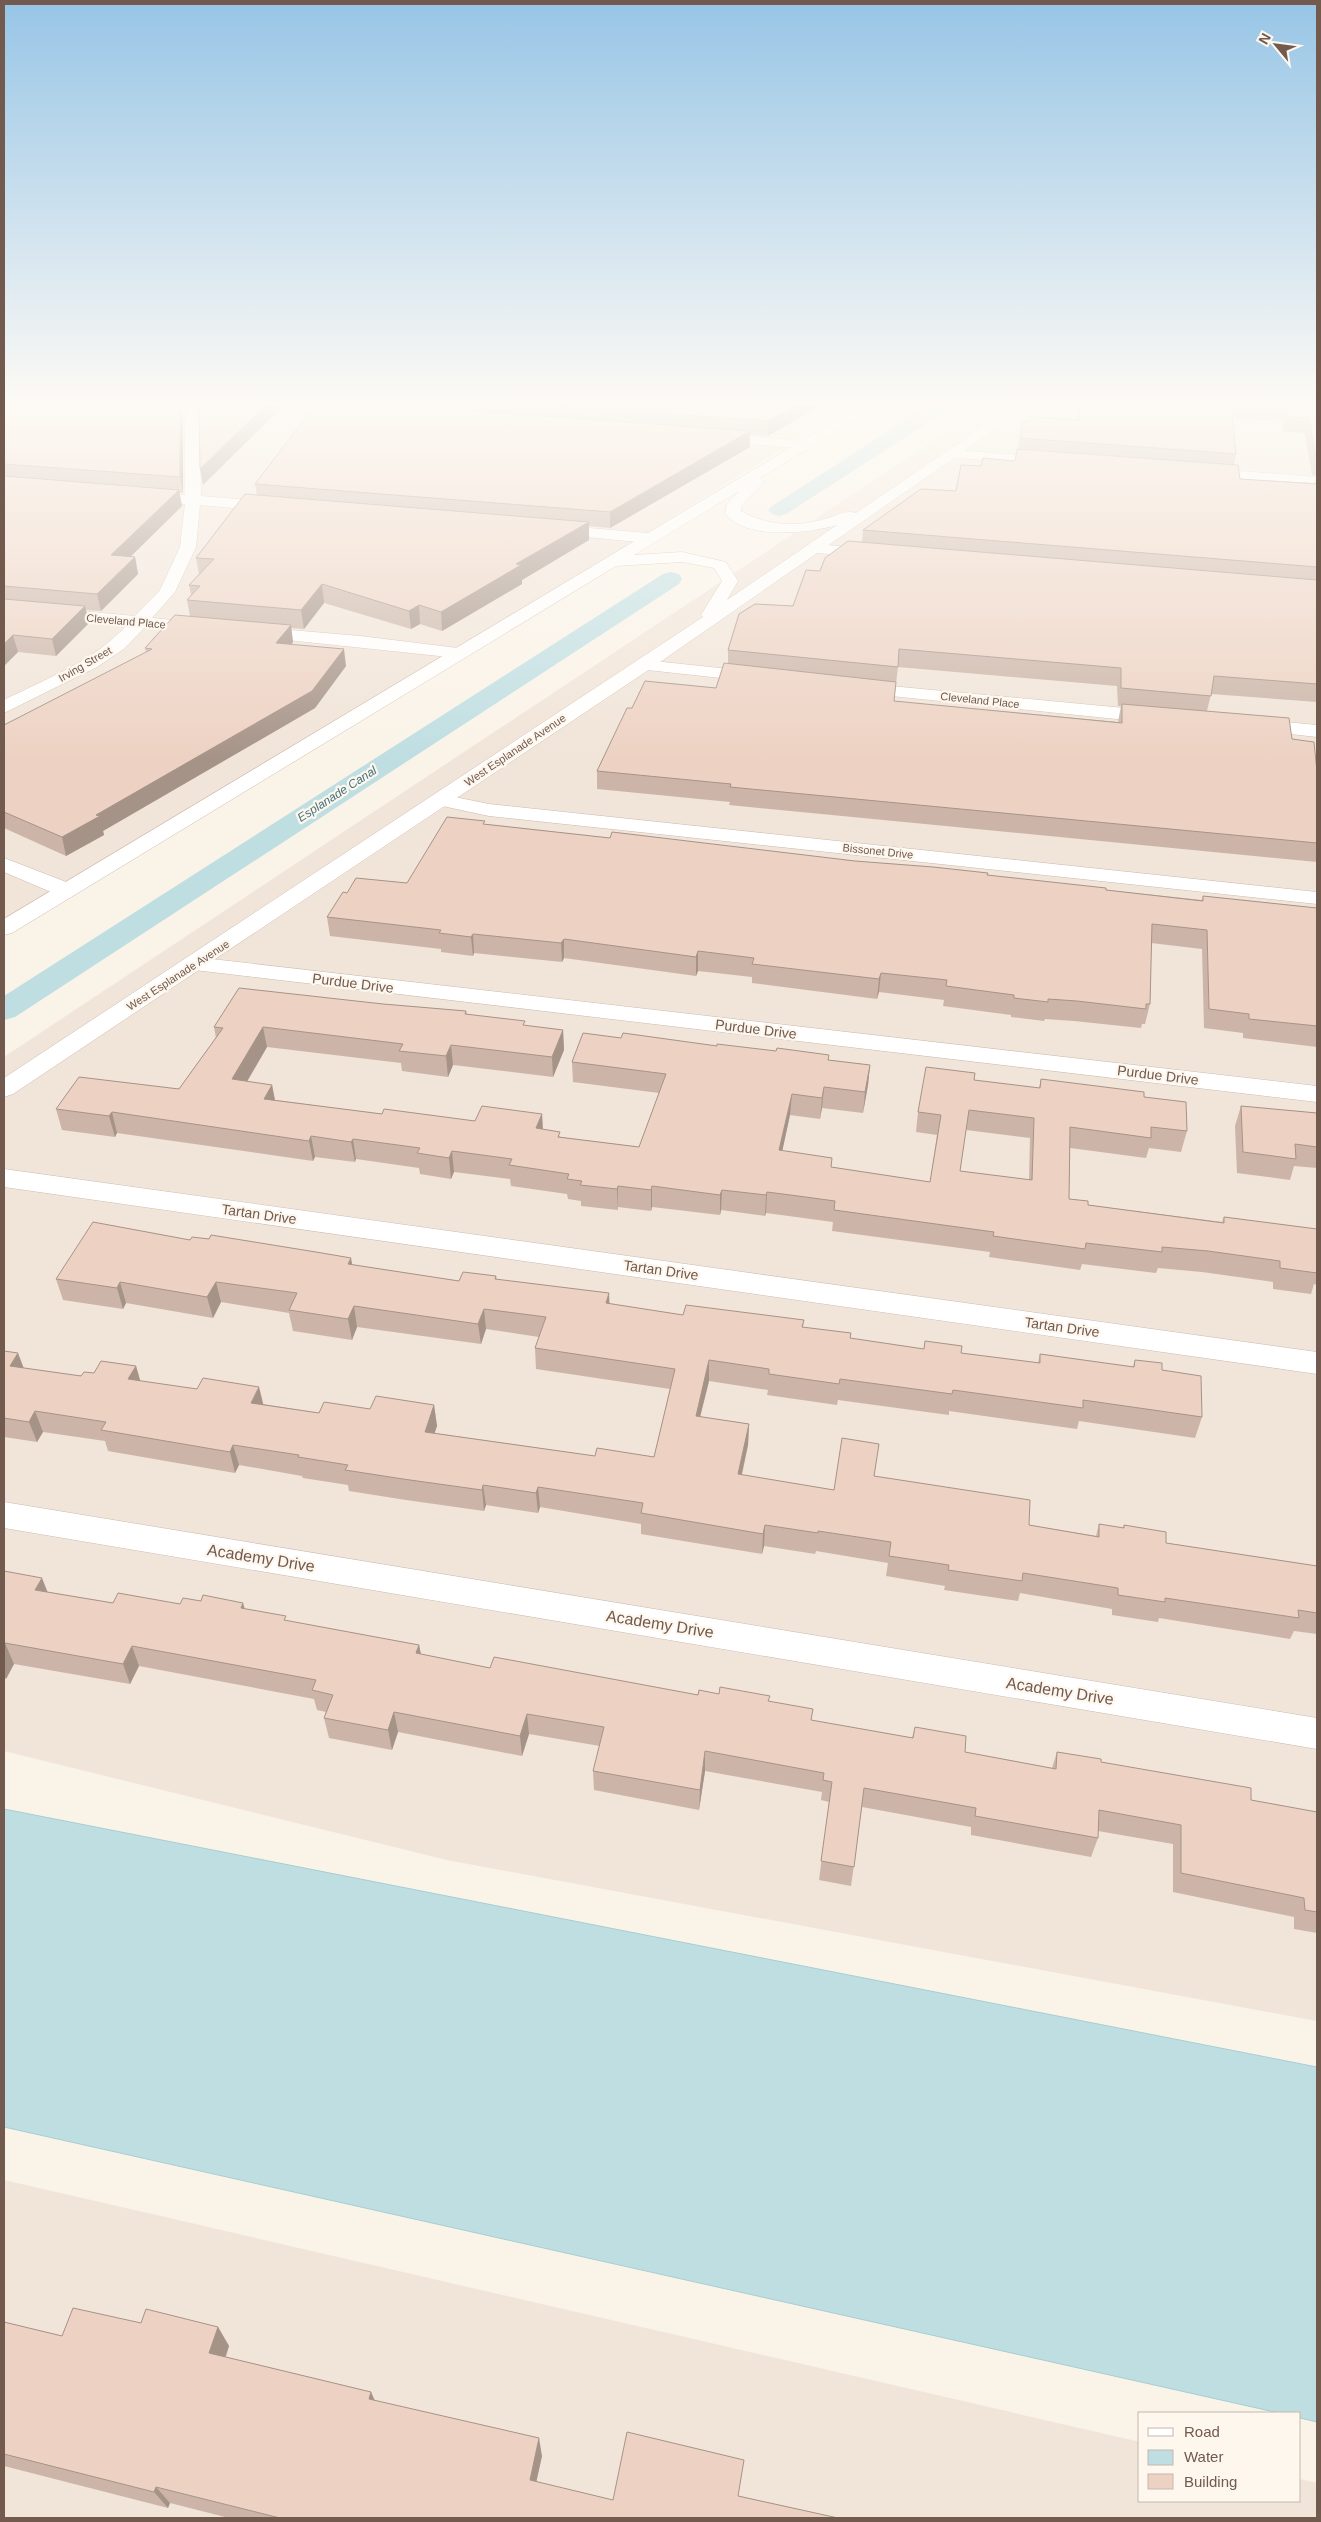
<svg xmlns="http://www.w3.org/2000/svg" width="1321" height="2522" font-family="Arial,sans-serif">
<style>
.residential{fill:#f1e4d8}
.water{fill:#bfdee2;stroke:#a6ced3}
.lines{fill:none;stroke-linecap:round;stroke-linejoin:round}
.canal{fill:#bfdee2;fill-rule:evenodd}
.minor-casing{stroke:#cbbbaf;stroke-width:1}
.secondary-casing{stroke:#cdbbad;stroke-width:1}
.minor{fill:#fff;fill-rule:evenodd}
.secondary{fill:#fff;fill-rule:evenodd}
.wall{fill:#ccb5a8;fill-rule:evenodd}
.shaded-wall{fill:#a69388}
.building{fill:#edd2c3;stroke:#a69388;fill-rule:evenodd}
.labels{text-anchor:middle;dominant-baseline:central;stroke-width:4.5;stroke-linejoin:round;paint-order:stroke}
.far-street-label{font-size:11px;fill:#725a4f;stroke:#fdf7ee}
.far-water-label{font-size:12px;font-style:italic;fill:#47757c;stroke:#fdf7ee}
.street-label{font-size:14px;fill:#725a4f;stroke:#fdf7ee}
.near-street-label{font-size:16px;fill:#725a4f;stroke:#fdf7ee}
</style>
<rect width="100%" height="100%" fill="#faf3e8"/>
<g class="residential">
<polygon points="4,406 851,406 4,931"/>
<polygon points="986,406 1317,406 1317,2021 447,1860 4,1751 4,1057"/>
<polygon points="4,2180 1140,2442 1140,2501 1300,2501 1300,2479 1317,2483 1317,2518 4,2518"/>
</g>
<polygon class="water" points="4,1809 1317,2067 1317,2422 1300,2418 1300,2413 1279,2413 4,2127"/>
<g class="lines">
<g class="canal">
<polygon points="928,406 950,406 948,410 786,514 779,516 772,514 768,510 772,506"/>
<polygon points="671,572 679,574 682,579 679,584 15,1017 4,1020 4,996 663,574"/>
</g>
<defs>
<g id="minor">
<path d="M185 406H199L201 496 275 502 283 507 275 512 200 505 196 547 175 592 152 618 203 623 209 624 212 628 209 632 203 633 144 628 125 648 97 667 4 713V700C46 679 94 661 126 626L4 614V604L135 616 160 590 180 547 185 504 143 501 135 496 143 491 185 495Z"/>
<polygon points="278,406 355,408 357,411 350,415 285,410"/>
<polygon points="714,434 807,441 814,445 807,449 709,441 707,438 709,435"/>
<polygon points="951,450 1051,457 1058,461 1051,465 946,457 944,454 946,451"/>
<polygon points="1202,468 1317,477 1317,485 1197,475 1195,472"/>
<polygon points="552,525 648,533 656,538 648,543 546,533 544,530 546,527"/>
<polygon points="816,544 872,549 880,554 872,559 810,552 808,549"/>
<polygon points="256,627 360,636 458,648 464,649 467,653 464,657 458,658 250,636 247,632 250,628"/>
<polygon points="644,660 758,672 764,673 767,677 764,681 758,682 638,669 635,665 638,661"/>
<polygon points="858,683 1156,711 1163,713 1165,717 1163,721 1156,723 852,692 849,688 852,684"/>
<polygon points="1254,719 1317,725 1317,737 1247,729 1245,725 1247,721"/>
<polygon points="440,794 489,804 1317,892 1317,904 489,816 433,804 430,800 433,796"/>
<polygon points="4,858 74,885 77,890 74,895 66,896 58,895 4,872"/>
<polygon points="194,957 1317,1086 1317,1102 186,969 183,964 186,959"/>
<polygon points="4,1169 1317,1352 1317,1374 4,1187"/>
<polygon points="4,1502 1317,1718 1317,1749 4,1528"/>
</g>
<path id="secondary" d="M860 406H877L760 478 764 482 742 505 741 511C769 527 799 527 829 518 838 515 846 510 856 513L1013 406H1029L650 669 13 1094 4 1097V1078L703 617 701 615 722 581 714 568 682 562 616 566 12 933 4 935V919ZM739 491 727 504 725 513C745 541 809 533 837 525L727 600 738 581 726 562 682 552 634 555Z"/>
</defs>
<use href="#minor" class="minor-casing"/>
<use href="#secondary" class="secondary-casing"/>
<use href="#minor" class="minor"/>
<use href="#secondary" class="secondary"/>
</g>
<g class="wall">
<polygon points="4,406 183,419 183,493 179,493 182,506 130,557 135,557 138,574 101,611 86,610 89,623 56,656 18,652 4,666"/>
<polygon points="315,406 820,406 768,436 750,435 750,447 610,528 589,526 589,540 522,580 522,584 442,631 420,624 411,629 324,603 304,629 291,628 293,642 292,644 346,666 315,708 103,831 104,835 66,856 4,828 4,725 146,652 145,648 190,616 187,600 191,595 189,585 199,574 196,558 257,495 255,484"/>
<path d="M1078 406H1317V702L1211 694 1207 711 1292 739 1317 772V862L729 805 730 802 597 789V771L632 708 716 688 728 664V650L793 606 820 571 862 542 863 530 956 491 981 466 1015 461 1018 449 1020 438 1030 422 1077 420ZM1232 418 1282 421 1284 432 1305 433 1312 475 1317 476 1315 483 1240 479 1234 465 1236 454ZM898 667 1117 686 1118 706H1121L1118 722 894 701Z"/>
<polygon points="485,824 610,838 855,861 987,875 1106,890 1202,900 1203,896 1317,908 1317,1047 1243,1038 1243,1033 1204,1028 1202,949 1151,943 1150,1004 1145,1024 1142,1024 1141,1028 1074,1021 1045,1019 1044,1021 1011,1017 1011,1015 943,1006 944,1000 879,992 877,999 752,983 752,977 698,971 696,976 564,958 562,962 474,953 473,956 441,952 441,949 330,936 327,917 347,893 407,883"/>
<path d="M383 1004 466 1011 467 1014 525 1026 563 1030 564 1050 553 1077 453 1065 448 1077 402 1071 401 1063 267 1047 247 1082 272 1085 275 1100 382 1114 475 1121 542 1114 543 1129 561 1137 639 1147 659 1093 573 1082 572 1062 621 1038 717 1046 870 1065 868 1085 863 1113 822 1108 820 1119 790 1115 782 1151 831 1167 930 1182 937 1135 916 1132 918 1112 974 1080 1039 1088 1041 1079 1144 1097 1187 1131 1181 1152 1149 1148 1146 1158 1070 1148 1069 1199 1088 1205 1222 1222 1224 1217 1317 1229V1285L1314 1284 1311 1294 1273 1289V1282L1202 1272 1158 1268 1156 1273 1082 1264 1080 1270 989 1257 990 1252 832 1231 833 1222 796 1217 766 1213 765 1216 721 1210 720 1215 652 1207 651 1211 618 1207V1210L581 1206V1201L568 1199 567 1194 511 1186 510 1179 454 1172 451 1179 420 1174 419 1168 356 1159 355 1162 315 1157 313 1161 117 1133 115 1137 62 1130 56 1109 179 1089 216 1038 214 1027ZM966 1130 1030 1138 1029 1180 960 1171Z"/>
<polygon points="1241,1106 1317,1113 1317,1168 1294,1166 1290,1180 1237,1173 1235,1126"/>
<polygon points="190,1240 459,1281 496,1276 497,1280 609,1293 609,1304 683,1315 804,1320 803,1327 851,1339 924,1349 961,1353 1038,1363 1040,1354 1133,1367 1135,1360 1162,1370 1202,1417 1195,1438 1079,1421 1077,1429 949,1411 949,1415 838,1400 837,1405 767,1395 768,1390 709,1381 700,1417 749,1424 748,1445 742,1475 834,1490 875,1476 1029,1525 1096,1536 1099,1524 1123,1528 1124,1525 1166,1543 1317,1566 1317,1634 1294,1631 1290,1639 1159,1618 1158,1622 1112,1615 1112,1609 1020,1593 1018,1601 944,1590 945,1586 886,1576 888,1563 816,1551 815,1554 764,1546 762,1554 641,1534 641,1524 540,1507 538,1513 486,1505 484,1511 406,1500 349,1491 348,1485 303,1478 302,1476 239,1465 235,1473 108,1451 105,1441 43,1432 37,1442 4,1437 4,1351 23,1368 81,1376 136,1366 140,1381 263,1404 319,1413 434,1405 437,1426 434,1433 595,1456 654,1457 670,1389 536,1369 535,1348 539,1337 486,1329 481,1344 357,1327 352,1340 293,1331 289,1313 221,1302 213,1318 126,1303 123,1309 63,1300 56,1279"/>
<polygon points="4,1571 48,1592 113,1603 180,1604 245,1609 287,1621 419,1645 421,1654 490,1668 698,1695 769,1701 812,1721 912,1738 915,1727 965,1752 1052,1768 1057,1752 1101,1762 1251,1800 1317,1812 1317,1933 1294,1929 1294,1917 1173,1892 1173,1844 1098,1831 1098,1838 1091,1857 971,1835 971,1827 862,1807 851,1886 819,1880 829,1802 821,1800 822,1792 705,1771 699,1810 594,1790 593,1771 600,1746 529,1734 522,1756 398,1732 392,1750 329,1738 324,1718 326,1712 317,1710 314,1699 139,1666 130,1684 14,1664 6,1679 4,1678"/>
<polygon points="4,2322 62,2336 141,2323 218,2327 229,2346 226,2357 371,2392 374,2400 542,2456 536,2482 613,2500 739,2496 838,2518 229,2518 170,2503 168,2508 4,2466"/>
</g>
<g class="shaded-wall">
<polygon points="181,406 183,419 183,493 180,477"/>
<polygon points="265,406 279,406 280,409 203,485 200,469"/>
<polygon points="795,406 820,406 768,436 768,421"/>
<polygon points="750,431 750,447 610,528 610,512"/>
<polygon points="179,490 182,506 115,572 111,555"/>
<polygon points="589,522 589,540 522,580 522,584 442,631 441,612 516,564"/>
<polygon points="135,557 138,574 101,611 97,594"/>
<polygon points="322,584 324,603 304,629 301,610"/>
<polygon points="419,605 420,624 411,629 409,611"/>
<polygon points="85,606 89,623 56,656 52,639"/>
<polygon points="291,625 293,642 279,660 276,643"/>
<polygon points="13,635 18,652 4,666 4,644"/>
<polygon points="344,649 346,666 315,708 103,831 104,835 66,856 62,837"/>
<polygon points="473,934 474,953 473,956 471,937"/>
<polygon points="564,939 564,958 562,962 561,943"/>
<polygon points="698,951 698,971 696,976 696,957"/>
<polygon points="881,973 879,992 877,999 879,979"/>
<polygon points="263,1027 267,1047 236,1100 232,1079"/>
<polygon points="563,1030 564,1050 553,1077 552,1057"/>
<polygon points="451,1045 453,1065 448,1077 446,1056"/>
<polygon points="870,1065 868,1085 863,1113 865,1092"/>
<polygon points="272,1085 276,1106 264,1099"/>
<polygon points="824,1087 822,1108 820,1119 822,1098"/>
<polygon points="792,1094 790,1115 778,1171 779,1150"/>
<polygon points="112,1112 117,1133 115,1137 109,1116"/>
<polygon points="542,1114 543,1135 536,1128"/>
<polygon points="311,1136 315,1157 313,1161 309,1141"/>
<polygon points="353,1139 356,1159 355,1162 351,1142"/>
<polygon points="452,1151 454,1172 451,1179 449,1158"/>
<polygon points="618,1186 618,1210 617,1189"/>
<polygon points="652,1186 652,1207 651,1211 651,1190"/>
<polygon points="722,1190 721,1210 720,1215 720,1195"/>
<polygon points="767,1192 766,1213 765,1216 766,1195"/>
<polygon points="351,1258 355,1279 348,1264"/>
<polygon points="120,1282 126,1303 123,1309 117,1288"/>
<polygon points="216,1282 221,1302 213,1318 207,1297"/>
<polygon points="609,1293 610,1314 606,1303"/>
<polygon points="354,1306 357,1327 352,1340 348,1319"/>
<polygon points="484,1309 486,1329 481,1344 478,1324"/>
<polygon points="18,1353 26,1374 10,1366"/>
<polygon points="709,1360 709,1381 695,1437 696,1416"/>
<polygon points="136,1366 142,1387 128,1379"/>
<polygon points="259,1387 264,1407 251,1403"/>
<polygon points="434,1405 437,1426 428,1453 425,1432"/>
<polygon points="35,1411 43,1432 37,1442 29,1422"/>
<polygon points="749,1424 748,1445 737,1495 738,1474"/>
<polygon points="233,1445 239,1465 235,1473 230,1452"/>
<polygon points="483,1485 486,1505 484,1511 482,1490"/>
<polygon points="538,1487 540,1507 538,1513 536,1493"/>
<polygon points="765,1525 764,1546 762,1554 763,1534"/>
<polygon points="42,1578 50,1598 35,1590"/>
<polygon points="243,1603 249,1623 241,1608"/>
<polygon points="5,1643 14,1664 6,1679 4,1674 4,1646"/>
<polygon points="419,1645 423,1665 416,1653"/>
<polygon points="132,1646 139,1666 130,1684 123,1664"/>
<polygon points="394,1712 398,1732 392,1750 388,1730"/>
<polygon points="527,1714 529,1734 522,1756 520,1736"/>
<polygon points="705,1751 705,1771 699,1810 700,1790"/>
<polygon points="218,2327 229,2346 220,2372 209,2353"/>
<polygon points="371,2392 379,2410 369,2399"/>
<polygon points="539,2438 542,2456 533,2497 530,2480"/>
<polygon points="156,2487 170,2503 168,2508 154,2492"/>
</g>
<g class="building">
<polygon points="4,406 180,406 180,477 4,464"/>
<polygon points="199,406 265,406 200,469"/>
<polygon points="315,406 405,406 750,431 610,512 255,484"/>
<polygon points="559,406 795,406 768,421"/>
<polygon points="1080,406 1231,406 1236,454 1020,438 1023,421 1030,422 1031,417 1079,420"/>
<polygon points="1284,406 1317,406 1317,460 1316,459 1309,418 1287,417 1286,406"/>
<polygon points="1017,449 1238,465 1240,479 1317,484 1317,567 863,530 921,489 956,491 961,465 981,466 983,458 1015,461"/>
<polygon points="4,476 179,490 111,555 135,557 97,594 4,586"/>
<polygon points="245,494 589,522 516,564 521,565 441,612 419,605 409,611 322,584 301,610 187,600 200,586 189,585 214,559 196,558"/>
<polygon points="848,541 1317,580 1317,684 1214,676 1211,696 1121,688 1121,668 899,649 898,667 728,650 739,614 755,604 793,606 806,570 820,571 825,558"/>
<polygon points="4,599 85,606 52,639 13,635 4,644"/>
<polygon points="175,615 291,625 276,643 344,649 312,691 96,815 100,816 62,837 4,812 4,725 152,649 145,648"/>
<polygon points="724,663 896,682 894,701 1122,723 1122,704 1289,718 1292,739 1314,742 1317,772 1317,843 730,787 731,784 597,771 627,708 632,708 645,681 716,688"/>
<polygon points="447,817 485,821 483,824 610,838 612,832 855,861 933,867 988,873 987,875 1106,888 1106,890 1203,901 1203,896 1317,908 1317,1026 1249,1019 1249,1014 1209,1009 1207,930 1152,924 1150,1004 1146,1004 1146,1009 1077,1001 1048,999 1048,1002 1014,998 1014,995 946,986 947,980 881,973 879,979 752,964 754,958 698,951 696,957 564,939 561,943 473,934 471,937 439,933 441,930 327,917 343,892 347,893 356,878 407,883"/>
<path d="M239 988 383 1004 466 1011 465 1014 525 1021 523 1025 563 1030 552 1057 451 1045 446 1056 399 1051 403 1044 263 1027 232 1079 272 1085 264 1099 382 1114 384 1109 475 1121 482 1106 542 1114 536 1128 560 1132 558 1137 639 1147 666 1074 572 1062 583 1033 621 1038 623 1033 717 1046V1044L776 1051 777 1048 829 1055 828 1060 870 1065 865 1092 824 1087 822 1098 792 1094 779 1150 832 1158 831 1167 930 1182 941 1115 918 1112 926 1067 975 1073 974 1080 1040 1088 1041 1079 1144 1092V1097L1186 1102 1187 1131 1151 1127V1138L1070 1127 1069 1199 1088 1201V1205L1224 1223V1217L1317 1229V1273L1280 1268V1261L1208 1251 1162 1247V1252L1086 1243 1085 1249 993 1236 994 1232 834 1210 835 1201 798 1196 767 1192 766 1195 722 1190 720 1195 652 1186 651 1190 618 1186 617 1189 580 1185 582 1181 567 1179 569 1174 509 1165 512 1159 452 1151 449 1158 417 1153 420 1148 353 1139 351 1142 311 1136 309 1141 112 1112 109 1116 56 1109 79 1077 179 1089 223 1028 214 1027ZM969 1110 1034 1118 1032 1180 960 1171Z"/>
<polygon points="1241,1106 1317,1113 1317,1147 1295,1144 1296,1159 1243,1152"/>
<polygon points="93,1222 190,1240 192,1237 209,1239 211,1235 322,1253 351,1258 348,1264 459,1281 463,1272 496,1276 495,1279 609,1293 606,1303 683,1315 686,1305 804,1320 802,1327 851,1333 850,1338 924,1349 925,1341 962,1346 961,1353 1040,1363 1040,1354 1134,1367 1135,1360 1162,1363 1162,1370 1201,1376 1202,1417 1083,1400 1083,1408 953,1390 952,1394 840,1379 839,1384 769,1374 769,1369 709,1360 696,1416 749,1424 738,1474 834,1490 842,1438 879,1444 874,1476 1030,1500 1029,1525 1099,1537 1099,1524 1124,1528 1124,1525 1166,1532 1166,1543 1317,1566 1317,1613 1298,1610 1299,1618 1165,1598 1165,1602 1118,1595 1118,1588 1023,1573 1022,1581 948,1570 949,1565 889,1556 891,1542 818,1531 818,1533 765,1525 763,1534 641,1513 643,1503 538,1487 536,1493 483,1485 482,1490 403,1479 345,1470 348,1465 298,1457 299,1455 233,1445 230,1452 101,1430 106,1422 35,1411 29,1422 4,1418 4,1351 18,1353 10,1366 81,1376 84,1372 94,1373 101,1361 136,1366 128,1379 197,1389 203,1378 259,1387 251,1403 319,1413 324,1402 370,1409 376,1396 434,1405 425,1432 595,1456 597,1448 654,1457 675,1369 535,1348 546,1317 484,1309 478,1324 354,1306 348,1319 289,1310 297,1293 216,1282 207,1297 120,1282 117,1288 56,1279"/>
<polygon points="4,1571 42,1578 35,1590 113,1603 118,1593 180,1604 183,1598 201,1601 203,1595 243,1603 241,1608 286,1616 284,1620 419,1645 416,1653 490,1668 494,1657 698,1695 699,1690 719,1694 720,1687 770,1696 768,1701 813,1709 811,1720 913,1738 915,1727 966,1736 965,1752 1056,1769 1057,1752 1101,1759 1101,1762 1251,1788 1251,1800 1317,1812 1317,1912 1305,1910 1304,1898 1181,1873 1181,1825 1099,1810 1098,1838 975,1816 976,1808 864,1788 854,1867 821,1861 832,1782 823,1780 824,1773 705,1751 700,1790 593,1771 604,1727 527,1714 520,1736 394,1712 388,1730 324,1718 333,1695 312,1690 316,1680 132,1646 123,1664 5,1643 4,1646"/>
<polygon points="73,2308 141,2323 146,2309 218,2327 209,2353 371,2392 369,2399 539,2438 530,2480 613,2500 627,2432 744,2460 738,2496 838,2518 280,2518 156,2487 154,2492 4,2454 4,2322 62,2336"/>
</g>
<linearGradient id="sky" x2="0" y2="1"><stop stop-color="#97c5e6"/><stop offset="0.53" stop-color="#fdfaf5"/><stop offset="1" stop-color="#fdfaf5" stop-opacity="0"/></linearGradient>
<rect width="1321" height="759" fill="url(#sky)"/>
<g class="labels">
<g class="far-street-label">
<text transform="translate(126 621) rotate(5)">Cleveland Place</text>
<text transform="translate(85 664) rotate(-30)">Irving Street</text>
<text transform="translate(980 700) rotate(6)">Cleveland Place</text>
<text transform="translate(515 750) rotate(-34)">West Esplanade Avenue</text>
<text transform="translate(878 851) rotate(6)">Bissonet Drive</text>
<text transform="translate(178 975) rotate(-33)">West Esplanade Avenue</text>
</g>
<g class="far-water-label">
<text transform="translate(337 794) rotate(-33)">Esplanade Canal</text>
</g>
<g class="street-label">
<text transform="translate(353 983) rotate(7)">Purdue Drive</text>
<text transform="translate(756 1029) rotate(7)">Purdue Drive</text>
<text transform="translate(1158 1075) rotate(7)">Purdue Drive</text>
<text transform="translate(259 1214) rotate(8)">Tartan Drive</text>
<text transform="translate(661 1270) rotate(8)">Tartan Drive</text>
<text transform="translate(1062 1327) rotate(8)">Tartan Drive</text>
</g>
<g class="near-street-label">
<text transform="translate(261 1558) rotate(9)">Academy Drive</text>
<text transform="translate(660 1624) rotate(9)">Academy Drive</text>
<text transform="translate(1060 1691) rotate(9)">Academy Drive</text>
</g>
</g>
<rect width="1321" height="2522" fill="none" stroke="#725a4f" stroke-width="10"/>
<rect x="1138" y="2412" width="162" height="90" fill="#fdf7ee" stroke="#c5b8ae"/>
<rect x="1148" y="2428" width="25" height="8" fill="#ffffff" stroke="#c5b8ae"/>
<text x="1184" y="2437" font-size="15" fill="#725a4f">Road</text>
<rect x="1148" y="2450" width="25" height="15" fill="#bfdee2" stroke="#c5b8ae"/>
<text x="1184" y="2462" font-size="15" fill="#725a4f">Water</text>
<rect x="1148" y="2474" width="25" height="15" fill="#edd2c3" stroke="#c5b8ae"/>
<text x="1184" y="2487" font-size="15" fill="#725a4f">Building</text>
<g transform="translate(1276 45) rotate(299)" stroke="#fdf7ee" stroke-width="4" paint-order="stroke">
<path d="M0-4L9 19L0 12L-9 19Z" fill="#725a4f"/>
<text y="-8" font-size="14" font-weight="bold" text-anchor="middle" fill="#725a4f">N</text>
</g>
</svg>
